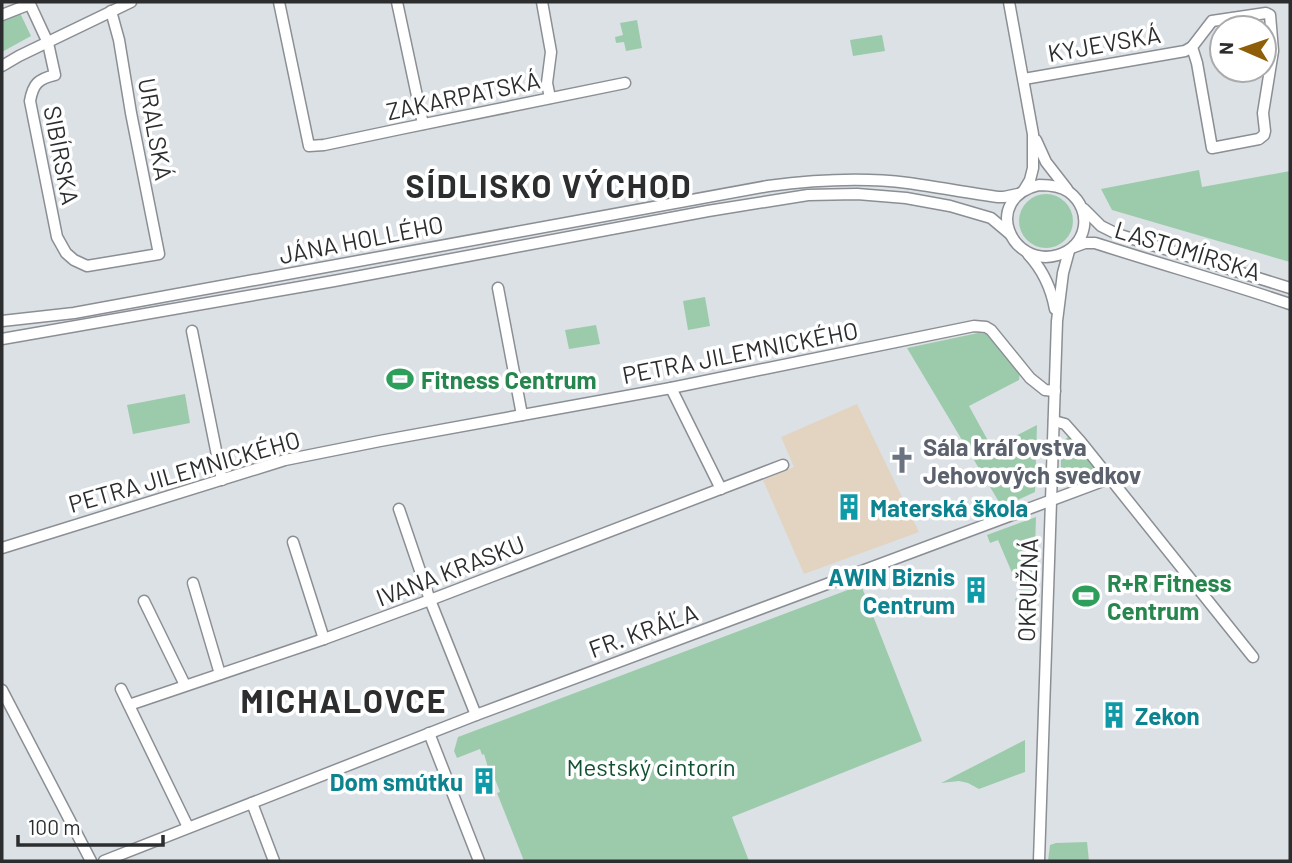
<svg xmlns="http://www.w3.org/2000/svg" width="1292" height="863" font-family="Barlow,sans-serif">
<style>
.education{fill:#e2d4c1}
.green{fill:#9ccbac}
.lines{fill:none;stroke-linecap:round;stroke-linejoin:round}
.minor-casing{stroke:#8b8f94;stroke-width:13}
.minor{stroke:#fff;stroke-width:10}
.labels{text-anchor:middle;dominant-baseline:central;stroke-width:7;stroke-linejoin:round;paint-order:stroke}
.street-label{font-size:24px;fill:#2b2d2f;stroke:#fff}
.leisure-label{font-size:24px;font-weight:bold;fill:#27864d;stroke:#fff;text-anchor:start}
.worship-label{font-size:24px;font-weight:bold;fill:#5b616d;stroke:#fff;text-anchor:start}
.culture-label{font-size:24px;font-weight:bold;fill:#0d838f;stroke:#fff;text-anchor:start}
.park-label{font-size:24px;fill:#105130;stroke:#fff}
.district-label{font-size:32px;font-weight:bold;letter-spacing:2px;fill:#2b2d2f;stroke:#fff}
</style>
<rect width="100%" height="100%" fill="#dce1e6"/>
<polygon class="education" points="857,404 919,532 804,574 763,480 794,467 781,437"/>
<g class="green">
<polygon points="20,13 31,36 2,52 2,19"/>
<polygon points="637,20 642,48 626,51 624,42 616,43 615,37 623,35 620,23"/>
<polygon points="882,35 885,51 853,56 850,40"/>
<polygon points="1199,170 1202,187 1290,171 1290,262 1112,210 1101,189"/>
<circle cx="1046" cy="221" r="27"/>
<polygon points="705,297 710,326 688,330 683,301"/>
<polygon points="596,325 600,344 569,349 565,330"/>
<polygon points="978,333 991,334 1020,371 1019,380 969,406 992,448 1037,425 1035,492 1002,507 907,348"/>
<polygon points="185,394 190,423 133,434 127,405"/>
<polygon points="1068,437 1072,437 1097,468 1098,472 1094,477 1068,486 1061,480 1061,444 1064,440"/>
<polygon points="1036,517 1033,613 1022,618 1015,599 1022,596 998,540 990,543 987,535"/>
<polygon points="861,585 922,741 732,817 749,861 524,861 497,793 500,792 493,774 490,774 484,754 482,755 480,749 457,758 454,751 458,737"/>
<polygon points="1025,740 1025,772 979,789 968,783 959,781 941,783"/>
<polygon points="1087,842 1089,861 1048,861 1050,845 1056,843"/>
</g>
<g class="lines">
<defs>
<g id="minor">
<path d="M29 2 48 43 55 75C38 79 33 84 30 101L57 237 66 253 74 260 87 266 159 254 131 113 119 40 111 11"/>
<polyline points="279,2 309,146 324,145 400,129 625,83"/>
<polyline points="397,2 423,124"/>
<polyline points="542,2 551,52 547,83 550,98"/>
<polyline points="1009,2 1033,134 1033,168 1030,180 1024,190"/>
<polygon points="1266,13 1270,15 1273,51 1263,113 1265,131 1264,135 1259,139 1212,148 1197,63 1192,47 1212,21"/>
<polyline points="2,15 30,4"/>
<polyline points="2,66 19,56 131,2"/>
<polyline points="1024,79 1185,51 1192,47"/>
<polyline points="1036,140 1046,162 1067,189"/>
<path d="M1039 185C1049 185 1061 186 1069 192 1094 211 1087 247 1058 255 1011 269 981 199 1039 185Z"/>
<polyline points="1084,209 1101,226 1117,234 1290,288"/>
<path d="M1074 247 1085 243H1095C1160 264 1225 282 1290 304"/>
<path d="M1028 254C1043 270 1051 287 1055 309"/>
<polyline points="498,288 522,415"/>
<path d="M2 321 74 313 768 186C814 180 861 177 908 183 938 187 968 193 998 197H1004L1018 194"/>
<polyline points="192,331 222,480"/>
<polyline points="2,339 334,281 708,211 808,195 857,194 906,198 950,206 991,218 1010,234"/>
<polyline points="671,388 721,489"/>
<polyline points="1054,421 1065,424 1081,442 1253,657"/>
<polyline points="399,509 430,600 476,715"/>
<polyline points="293,542 324,639"/>
<polyline points="2,548 285,460 380,441 671,388 974,326 986,327 991,330 1030,378 1045,390 1055,391"/>
<polyline points="193,583 220,674"/>
<polyline points="144,601 185,685"/>
<polyline points="121,689 188,827"/>
<polyline points="2,690 91,861"/>
<polyline points="129,705 324,639 430,600 783,465"/>
<polyline points="429,733 479,861"/>
<polyline points="252,803 274,861"/>
<polyline points="104,861 476,715 1111,478"/>
<polyline points="1039,861 1057,321 1063,273 1069,251"/>
</g>
</defs>
<use href="#minor" class="minor-casing"/>
<use href="#minor" class="minor"/>
</g>
<defs>
<symbol id="stadium-bare" viewBox="-9 -9 18 18"><path d="M0-5a6.5 5 0 1 0 0 10a6.5 5 0 1 0 0-10ZM-3.5-1.8h7v3.6h-7Z" fill="#2e9e5b" stroke="#fff" stroke-width="2.5" paint-order="stroke"/></symbol>
<symbol id="church-bare" viewBox="-9 -9 18 18"><path d="M-1.2-6h2.4v3.5h3.3v2.4h-3.3V6h-2.4V-.1h-3.3v-2.4h3.3Z" fill="#6b7280" stroke="#fff" stroke-width="2.5" paint-order="stroke"/></symbol>
<symbol id="building-bare" viewBox="-9 -9 18 18"><path d="M-4-6H4V6H1V3H-1V6H-4ZM-2.5-4.3h1.7v1.8h-1.7ZM.8-4.3h1.7v1.8H.8ZM-2.5-1h1.7V.8h-1.7ZM.8-1h1.7V.8H.8Z" fill="#0f9aa8" stroke="#fff" stroke-width="2.5" paint-order="stroke"/></symbol>
</defs>
<g fill-rule="evenodd">
<use href="#stadium-bare" x="381" y="360" width="38" height="38"/>
<use href="#church-bare" x="883" y="441" width="38" height="38"/>
<use href="#building-bare" x="830" y="488" width="38" height="38"/>
<use href="#building-bare" x="957" y="571" width="38" height="38"/>
<use href="#stadium-bare" x="1067" y="577" width="38" height="38"/>
<use href="#building-bare" x="1095" y="696" width="38" height="38"/>
<use href="#building-bare" x="465" y="762" width="38" height="38"/>
</g>
<g class="labels">
<g class="street-label">
<text transform="translate(1104 43) rotate(-10)">KYJEVSKÁ</text>
<text transform="translate(463 95) rotate(-12)">ZAKARPATSKÁ</text>
<text transform="translate(156 129) rotate(80)">URALSKÁ</text>
<text transform="translate(62 155) rotate(79)">SIBÍRSKA</text>
<text transform="translate(361 239) rotate(-11)">JÁNA HOLLÉHO</text>
<text transform="translate(1188 250) rotate(17)">LASTOMÍRSKA</text>
<text transform="translate(740 352) rotate(-11)">PETRA JILEMNICKÉHO</text>
<text transform="translate(184 471) rotate(-16)">PETRA JILEMNICKÉHO</text>
<text transform="translate(450 570) rotate(-21)">IVANA KRASKU</text>
<text transform="translate(1027 590) rotate(-88)">OKRUŽNÁ</text>
<text transform="translate(643 630) rotate(-20)">FR. KRÁĽA</text>
</g>
<g class="leisure-label">
<text x="421" y="379">Fitness Centrum</text>
<text x="1107" y="582">R+R Fitness<tspan x="1107" dy="28">Centrum</tspan></text>
</g>
<g class="worship-label">
<text x="923" y="446">Sála kráľovstva<tspan x="923" dy="28">Jehovových svedkov</tspan></text>
</g>
<g class="culture-label">
<text x="870" y="507">Materská škola</text>
<text x="955" y="576" text-anchor="end">AWIN Biznis<tspan x="955" dy="28">Centrum</tspan></text>
<text x="1135" y="715">Zekon</text>
<text x="463" y="781" text-anchor="end">Dom smútku</text>
</g>
<g class="park-label">
<text x="651" y="766">Mestský cintorín</text>
</g>
<g class="district-label">
<text x="549" y="185">SÍDLISKO VÝCHOD</text>
<text x="344" y="700">MICHALOVCE</text>
</g>
</g>
<rect width="1292" height="863" fill="none" stroke="#2b2d2f" stroke-width="7"/>
<g transform="translate(1243 49) rotate(272)"><circle r="33" fill="#ffffff" stroke="#aaabac" stroke-width="2"/>
<path d="M0-5L12 26L0 18L-12 26Z" fill="#8e5e08"/>
<text y="-10" font-size="19" font-weight="bold" text-anchor="middle" fill="#2b2d2f">N</text>
</g>
<path d="M18 835v10h145v-10" fill="none" stroke="#2b2d2f" stroke-width="3.5"/>
<text x="28" y="835" font-size="21" fill="#2b2d2f" stroke="#ffffff" stroke-width="5" paint-order="stroke">100 m</text>
</svg>
